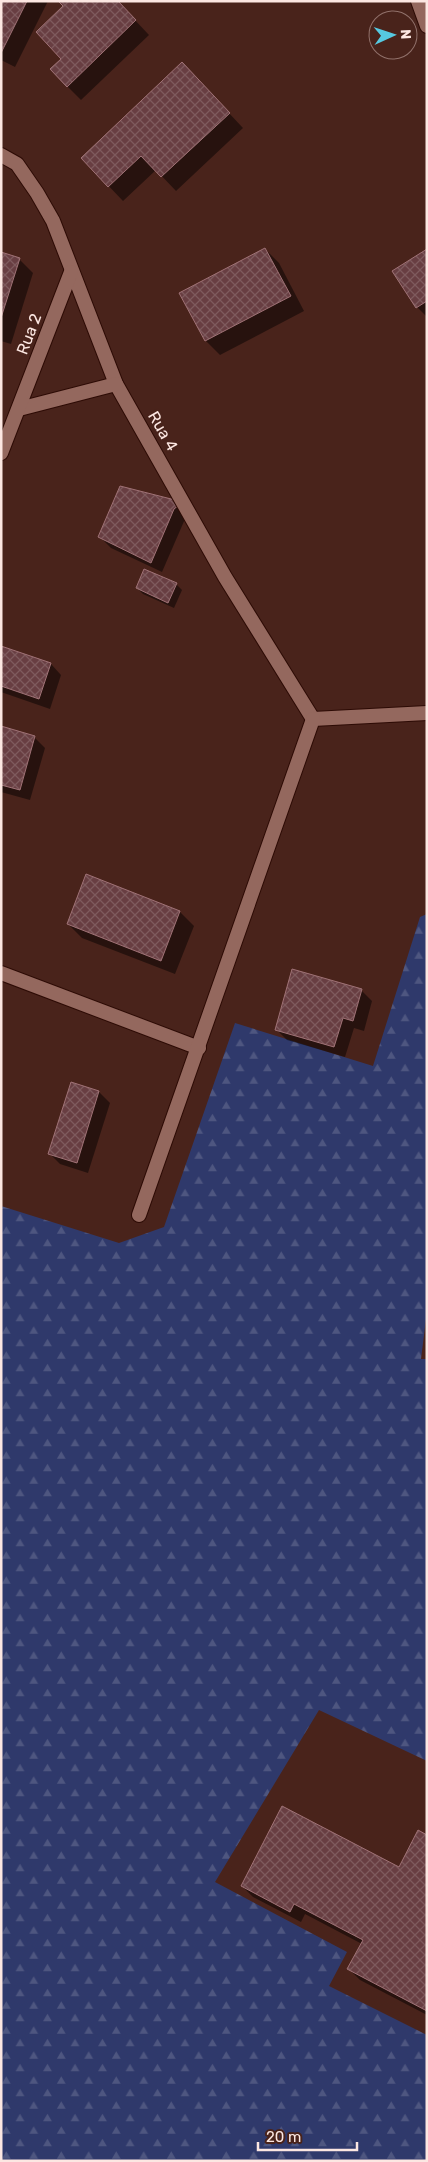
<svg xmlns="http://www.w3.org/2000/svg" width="428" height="2162" font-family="Rubik,sans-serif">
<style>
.forest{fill:url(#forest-firs)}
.shadow{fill:#0007}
.building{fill:url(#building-cross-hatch);stroke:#a07276}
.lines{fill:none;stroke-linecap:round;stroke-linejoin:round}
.minor-casing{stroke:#2d0b05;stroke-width:16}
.tertiary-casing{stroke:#2d0b05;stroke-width:16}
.minor{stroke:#94685e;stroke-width:14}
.tertiary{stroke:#94685e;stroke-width:14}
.labels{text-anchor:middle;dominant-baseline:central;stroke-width:4.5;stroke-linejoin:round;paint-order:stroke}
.street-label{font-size:16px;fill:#fce7e2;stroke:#49231b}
</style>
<defs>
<pattern id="forest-firs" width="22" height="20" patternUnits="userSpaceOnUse" patternTransform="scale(1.25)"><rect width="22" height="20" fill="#2f396b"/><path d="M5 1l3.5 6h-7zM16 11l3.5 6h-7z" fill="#4e5680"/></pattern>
<pattern id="building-cross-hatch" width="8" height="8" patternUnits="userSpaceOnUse" patternTransform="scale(1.25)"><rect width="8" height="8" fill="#683e42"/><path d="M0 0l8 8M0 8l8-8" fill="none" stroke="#7e5a5d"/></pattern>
</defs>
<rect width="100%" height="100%" fill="#49231b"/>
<polygon class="forest" points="427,914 427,1311 421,1359 427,1359 427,1761 319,1710 215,1882 347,1952 329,1986 427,2035 427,2161 1,2161 1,1206 119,1243 164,1227 235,1023 373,1066 420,917"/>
<g class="shadow">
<polygon points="1,1 48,1 15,67 1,60"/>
<polygon points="117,1 149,35 81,100 67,86"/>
<polygon points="196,78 243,128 176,191 156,170 123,201 82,158"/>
<polygon points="265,249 279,263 304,311 220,355 206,341"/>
<polygon points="427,250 427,317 417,307"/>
<polygon points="1,253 19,259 33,273 11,344 1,341"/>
<polygon points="182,503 185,519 162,572 111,548 100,537"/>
<polygon points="176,584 182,590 174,608 143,594 137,588"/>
<polygon points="1,647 51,664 61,675 50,709 1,692"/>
<polygon points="1,727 34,737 45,748 30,800 1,792"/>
<polygon points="180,912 194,926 175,974 82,938 68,924"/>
<polygon points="361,990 372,1001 364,1031 354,1028 345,1057 287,1040 276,1029"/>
<polygon points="72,1084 99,1092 110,1103 88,1173 60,1164 49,1153"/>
<polygon points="427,1836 427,2015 360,1980 349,1969 362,1944 305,1914 301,1922 253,1897 242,1886 399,1868"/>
</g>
<g class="building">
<polygon points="1,1 27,1 1,53"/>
<polygon points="58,1 118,1 136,20 67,87 50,69 61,59 36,32 63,6"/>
<polygon points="182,62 230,113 161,177 141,156 108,187 81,158"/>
<polygon points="265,248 291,296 205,341 179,293"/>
<polygon points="427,249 427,301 416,308 392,271"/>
<polygon points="1,252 20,258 1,318"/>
<polygon points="120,486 183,502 174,509 151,563 98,537"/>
<polygon points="144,569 177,583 168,603 136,588"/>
<polygon points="1,646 51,663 39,699 1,686"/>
<polygon points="1,726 35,736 20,790 1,785"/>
<polygon points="86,874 180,911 161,961 67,924"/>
<polygon points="292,969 362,989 353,1021 343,1018 334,1047 275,1030"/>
<polygon points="71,1082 99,1091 77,1163 48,1154"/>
<polygon points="282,1806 399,1867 418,1830 427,1835 427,2011 347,1969 363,1940 294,1904 290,1912 241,1886"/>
</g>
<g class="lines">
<defs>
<g id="minor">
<polyline points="1,155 17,164 37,193 53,221 116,384 225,577 313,719"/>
<polyline points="19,409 116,384"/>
<polyline points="1,453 71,272"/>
<polyline points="313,719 427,713"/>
<polyline points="1,973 199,1048"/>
<polyline points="139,1215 313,719"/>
</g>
<polyline id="tertiary" points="418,1 427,26"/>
</defs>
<use href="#minor" class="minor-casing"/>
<use href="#tertiary" class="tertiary-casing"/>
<use href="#minor" class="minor"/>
<use href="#tertiary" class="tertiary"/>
</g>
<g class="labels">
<g class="street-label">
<text transform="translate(29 334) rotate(-69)">Rua 2</text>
<text transform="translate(163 431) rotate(60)">Rua 4</text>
</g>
</g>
<rect width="428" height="2162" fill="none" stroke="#fce7e2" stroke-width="5"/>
<g transform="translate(393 35) rotate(87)"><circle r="24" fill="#49231b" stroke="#91716b"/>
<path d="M0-4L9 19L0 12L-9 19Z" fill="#56c9e1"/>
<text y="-8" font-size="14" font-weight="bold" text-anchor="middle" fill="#fce7e2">N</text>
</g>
<path d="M258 2142v8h99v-8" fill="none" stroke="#fce7e2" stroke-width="2.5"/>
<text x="266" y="2142" font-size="15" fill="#fce7e2" stroke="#49231b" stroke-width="4" paint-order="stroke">20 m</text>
</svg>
